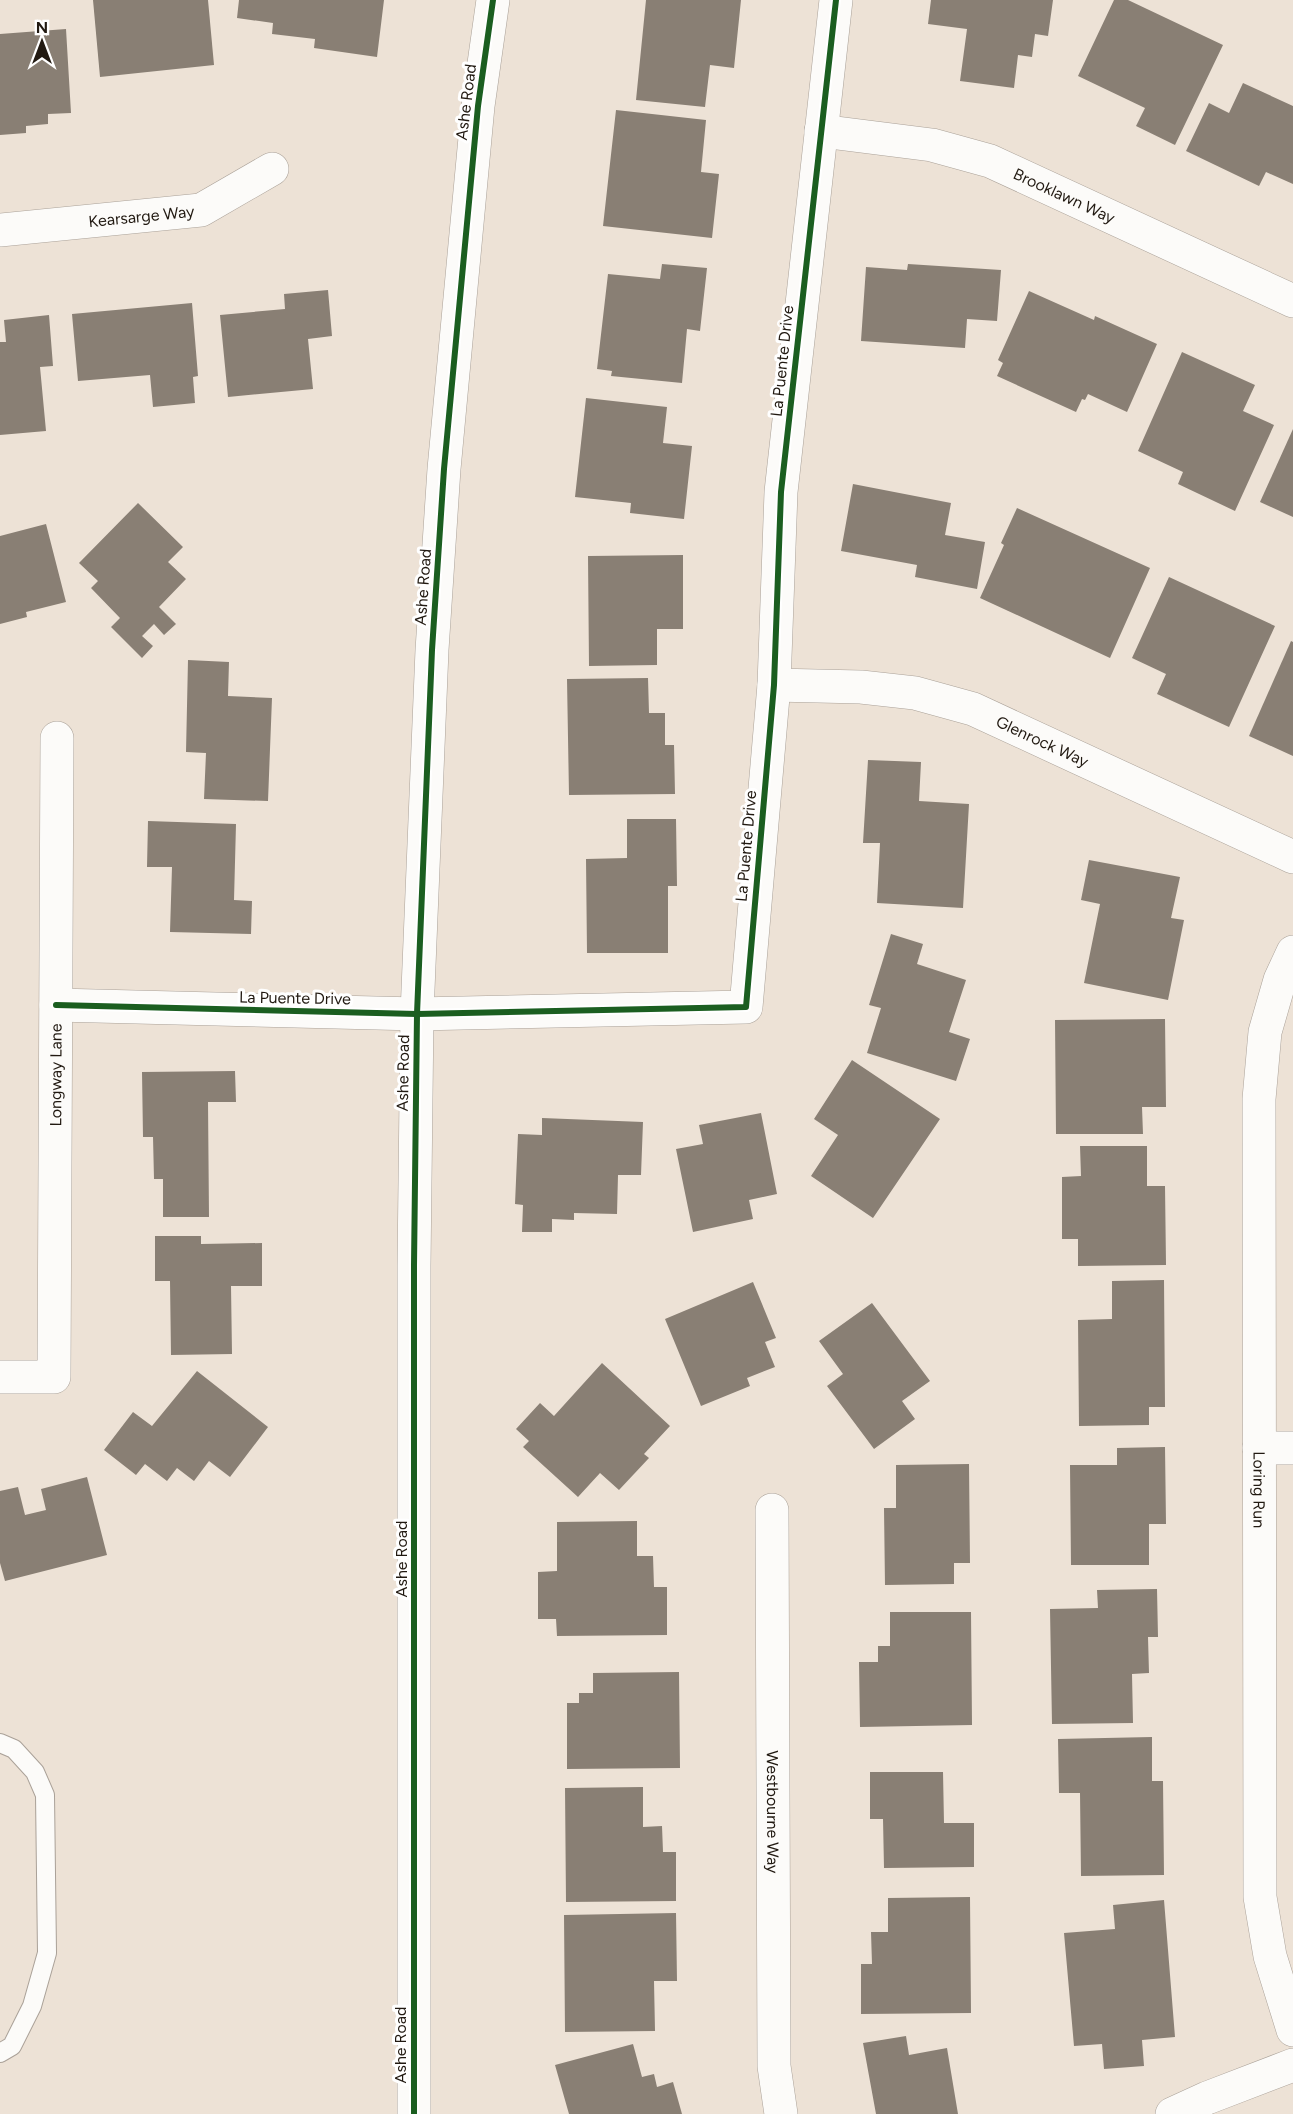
<svg xmlns="http://www.w3.org/2000/svg" width="1293" height="2114" font-family="Figtree,sans-serif">
<style>
.building{fill:#897f74}
.lines{fill:none;stroke-linecap:round;stroke-linejoin:round}
.service-casing{stroke:#aaa198;stroke-width:20}
.minor-casing{stroke:#aaa198;stroke-width:34}
.tertiary-casing{stroke:#aaa198;stroke-width:34}
.service{stroke:#fcfbf9;stroke-width:18}
.minor{stroke:#fcfbf9;stroke-width:33}
.tertiary{stroke:#fcfbf9;stroke-width:33}
.cycleway-casing{stroke:#fff;stroke-width:10}
.cycleway{stroke:#1b5e20;stroke-width:6}
.labels{text-anchor:middle;dominant-baseline:central;stroke-width:6;stroke-linejoin:round;paint-order:stroke}
.street-label{font-size:16px;fill:#211911;stroke:#fff}
</style>
<rect width="100%" height="100%" fill="#ede2d6"/>
<g class="building">
<polygon points="93,0 208,0 214,65 100,77"/>
<polygon points="239,0 384,0 377,57 314,48 315,39 272,34 273,23 237,18"/>
<polygon points="646,0 741,0 734,68 710,65 705,107 636,100"/>
<polygon points="931,0 1053,0 1048,36 1035,34 1032,57 1018,55 1014,88 960,81 967,29 928,24"/>
<polygon points="1114,0 1128,0 1223,45 1175,145 1136,126 1145,108 1078,76"/>
<polygon points="66,29 71,113 48,114 48,124 26,126 26,133 0,135 0,34"/>
<polygon points="1243,83 1293,106 1293,184 1266,172 1259,186 1186,151 1209,103 1229,113"/>
<polygon points="616,110 706,120 701,172 719,174 712,238 603,226"/>
<polygon points="662,264 707,268 700,331 687,329 682,383 611,376 612,371 597,369 608,274 660,279"/>
<polygon points="908,264 1001,270 997,321 967,319 965,348 861,341 866,267 907,270"/>
<polygon points="328,290 332,336 308,339 313,389 228,397 220,315 285,309 284,294"/>
<polygon points="1029,291 1094,320 1095,316 1157,344 1127,412 1088,394 1085,400 1082,399 1076,412 997,376 1003,363 998,360"/>
<polygon points="192,303 198,376 193,377 195,403 153,407 150,375 78,381 72,314"/>
<polygon points="49,315 53,366 40,367 46,431 0,435 0,342 6,342 4,320"/>
<polygon points="1182,352 1255,385 1243,411 1274,425 1235,511 1178,484 1183,472 1138,451"/>
<polygon points="586,398 667,407 663,443 692,446 684,519 630,513 631,503 575,497"/>
<polygon points="1293,429 1293,517 1260,502"/>
<polygon points="853,484 951,503 945,535 985,542 977,589 915,577 917,565 841,551"/>
<polygon points="138,503 183,547 168,562 186,579 159,607 176,624 164,635 154,624 142,636 153,646 142,658 111,627 120,618 91,588 98,581 79,563"/>
<polygon points="1017,508 1150,568 1110,658 980,598 1004,545 1001,543"/>
<polygon points="46,524 66,602 26,612 27,617 0,624 0,536"/>
<polygon points="683,555 683,629 657,629 657,665 589,666 588,556"/>
<polygon points="1169,577 1275,626 1229,727 1157,694 1166,674 1132,658"/>
<polygon points="1291,641 1293,642 1293,756 1249,736"/>
<polygon points="188,660 229,662 228,696 272,698 268,801 204,799 206,753 186,752"/>
<polygon points="648,678 649,713 665,713 665,745 674,745 675,794 569,795 567,679"/>
<polygon points="868,760 921,762 919,801 969,804 963,908 877,903 880,843 863,843"/>
<polygon points="627,819 676,819 677,886 668,886 668,953 587,953 586,859 627,858"/>
<polygon points="148,821 236,824 234,900 252,901 251,934 170,932 172,867 147,867"/>
<polygon points="1089,860 1180,877 1171,918 1184,920 1168,1000 1084,983 1100,904 1081,900"/>
<polygon points="891,934 923,944 917,964 966,980 949,1032 970,1039 956,1081 867,1053 881,1008 869,1005"/>
<polygon points="1165,1019 1166,1107 1142,1107 1143,1134 1056,1134 1055,1020"/>
<polygon points="852,1060 940,1119 873,1218 811,1176 838,1135 814,1119"/>
<polygon points="235,1071 236,1102 208,1102 209,1217 163,1217 163,1179 154,1179 153,1137 143,1137 142,1072"/>
<polygon points="761,1113 777,1194 749,1200 753,1219 693,1232 676,1149 703,1144 699,1125"/>
<polygon points="542,1118 643,1122 641,1175 618,1175 617,1214 574,1213 574,1220 552,1219 552,1232 522,1232 523,1205 515,1204 518,1134 542,1135"/>
<polygon points="1080,1146 1147,1146 1147,1186 1165,1186 1166,1265 1078,1266 1078,1239 1062,1239 1062,1177 1081,1176"/>
<polygon points="155,1236 201,1236 201,1244 262,1243 262,1286 231,1286 232,1354 171,1355 170,1281 155,1281"/>
<polygon points="1164,1280 1165,1407 1149,1407 1149,1425 1079,1426 1078,1320 1112,1319 1112,1281"/>
<polygon points="753,1282 776,1338 765,1342 775,1367 747,1378 750,1386 701,1406 665,1319"/>
<polygon points="872,1303 930,1381 902,1401 915,1419 874,1449 827,1386 843,1374 819,1341"/>
<polygon points="602,1363 670,1426 644,1454 649,1458 619,1490 600,1473 578,1497 523,1447 529,1441 516,1429 540,1403 554,1416"/>
<polygon points="197,1371 268,1427 230,1477 209,1461 194,1481 177,1468 167,1481 145,1464 136,1475 104,1450 133,1412 152,1426"/>
<polygon points="1165,1447 1166,1524 1149,1524 1149,1565 1071,1565 1070,1465 1117,1465 1117,1448"/>
<polygon points="969,1464 970,1563 954,1563 954,1584 885,1585 884,1508 896,1508 896,1465"/>
<polygon points="87,1477 107,1555 5,1581 0,1563 0,1491 18,1487 25,1515 46,1510 41,1489"/>
<polygon points="637,1521 637,1556 653,1556 654,1587 667,1587 667,1635 557,1636 556,1619 538,1619 538,1572 557,1571 557,1522"/>
<polygon points="1157,1589 1158,1637 1148,1637 1149,1673 1132,1674 1133,1723 1052,1724 1050,1609 1098,1608 1097,1590"/>
<polygon points="890,1612 971,1612 972,1725 860,1727 859,1662 878,1662 878,1646 890,1646"/>
<polygon points="679,1672 680,1768 567,1769 567,1703 579,1703 579,1693 593,1693 593,1673"/>
<polygon points="1152,1737 1152,1781 1163,1781 1164,1875 1081,1876 1080,1793 1059,1793 1058,1739"/>
<polygon points="870,1772 943,1772 944,1823 974,1823 974,1867 884,1868 883,1819 870,1819"/>
<polygon points="643,1787 643,1827 662,1826 663,1852 676,1852 676,1901 566,1902 565,1788"/>
<polygon points="970,1897 971,2013 861,2014 861,1964 872,1964 871,1932 888,1932 888,1898"/>
<polygon points="1164,1900 1175,2037 1142,2040 1144,2066 1104,2069 1102,2044 1074,2046 1064,1933 1115,1929 1113,1905"/>
<polygon points="676,1913 677,1981 654,1981 655,2031 565,2032 564,1915"/>
<polygon points="906,2036 909,2055 947,2048 958,2114 876,2114 863,2043"/>
<polygon points="633,2044 642,2077 654,2074 657,2087 673,2082 682,2114 569,2114 555,2065"/>
</g>
<g class="lines">
<defs>
<polyline id="service" points="0,1743 14,1749 35,1772 45,1795 47,1953 32,2006 12,2046 0,2053"/>
<g id="minor">
<path id="s1" d="M821 131 932 145 990 161 1293 301"/>
<path id="s2" d="M0 230 201 210 272 169"/>
<path id="s3" d="M774 685 861 687 915 693 973 709 1293 857"/>
<path id="s4" d="M1293 952 1280 980 1265 1032 1259 1099 1260 1897 1270 1956 1293 2030"/>
<polyline points="56,1005 417,1014 746,1007 774,685 781,492 836,0"/>
<path id="s5" d="M0 1377H54L57 738"/>
<polyline points="1259,1448 1293,1448"/>
<path id="s6" d="M772 1510 774 2066 781 2114"/>
<polyline points="1172,2114 1207,2098 1293,2065"/>
</g>
<polyline id="tertiary" points="414,2114 414,1266 417,1014 432,650 444,469 478,106 493,0"/>
</defs>
<use href="#service" class="service-casing"/>
<use href="#minor" class="minor-casing"/>
<use href="#tertiary" class="tertiary-casing"/>
<use href="#service" class="service"/>
<use href="#minor" class="minor"/>
<use href="#tertiary" class="tertiary"/>
<defs>
<g id="cycleway">
<polyline points="56,1005 417,1014 746,1007 774,685 781,492 836,0"/>
<polyline points="414,2114 414,1266 417,1014 432,650 444,469 478,106 493,0"/>
</g>
</defs>
<use href="#cycleway" class="cycleway-casing"/>
<use href="#cycleway" class="cycleway"/>
</g>
<g class="labels">
<g class="street-label">
<text transform="translate(466 102) rotate(-83)">Ashe Road</text>
<text stroke="none"><textPath href="#s1" startOffset="254">Brooklawn Way</textPath></text>
<text stroke="none"><textPath href="#s2" startOffset="142">Kearsarge Way</textPath></text>
<text transform="translate(782 361) rotate(-84)">La Puente Drive</text>
<text transform="translate(423 587) rotate(-86)">Ashe Road</text>
<text stroke="none"><textPath href="#s3" startOffset="278">Glenrock Way</textPath></text>
<text transform="translate(746 846) rotate(-85)">La Puente Drive</text>
<text transform="translate(295 998) rotate(1)">La Puente Drive</text>
<text transform="translate(403 1073) rotate(-89)">Ashe Road</text>
<text stroke="none"><textPath href="#s5" startOffset="356">Longway Lane</textPath></text>
<text stroke="none"><textPath href="#s4" startOffset="543">Loring Run</textPath></text>
<text transform="translate(401 1559) rotate(-90)">Ashe Road</text>
<text stroke="none"><textPath href="#s6" startOffset="302">Westbourne Way</textPath></text>
<text transform="translate(400 2045) rotate(-90)">Ashe Road</text>
</g>
</g>
<g transform="translate(42 42)" stroke="#ffffff" stroke-width="4.5" paint-order="stroke">
<path d="M0-4.5L10 22L0 15L-10 22Z" fill="#211911"/>
<text y="-9" font-size="16" font-weight="bold" text-anchor="middle" fill="#211911">N</text>
</g>
</svg>
